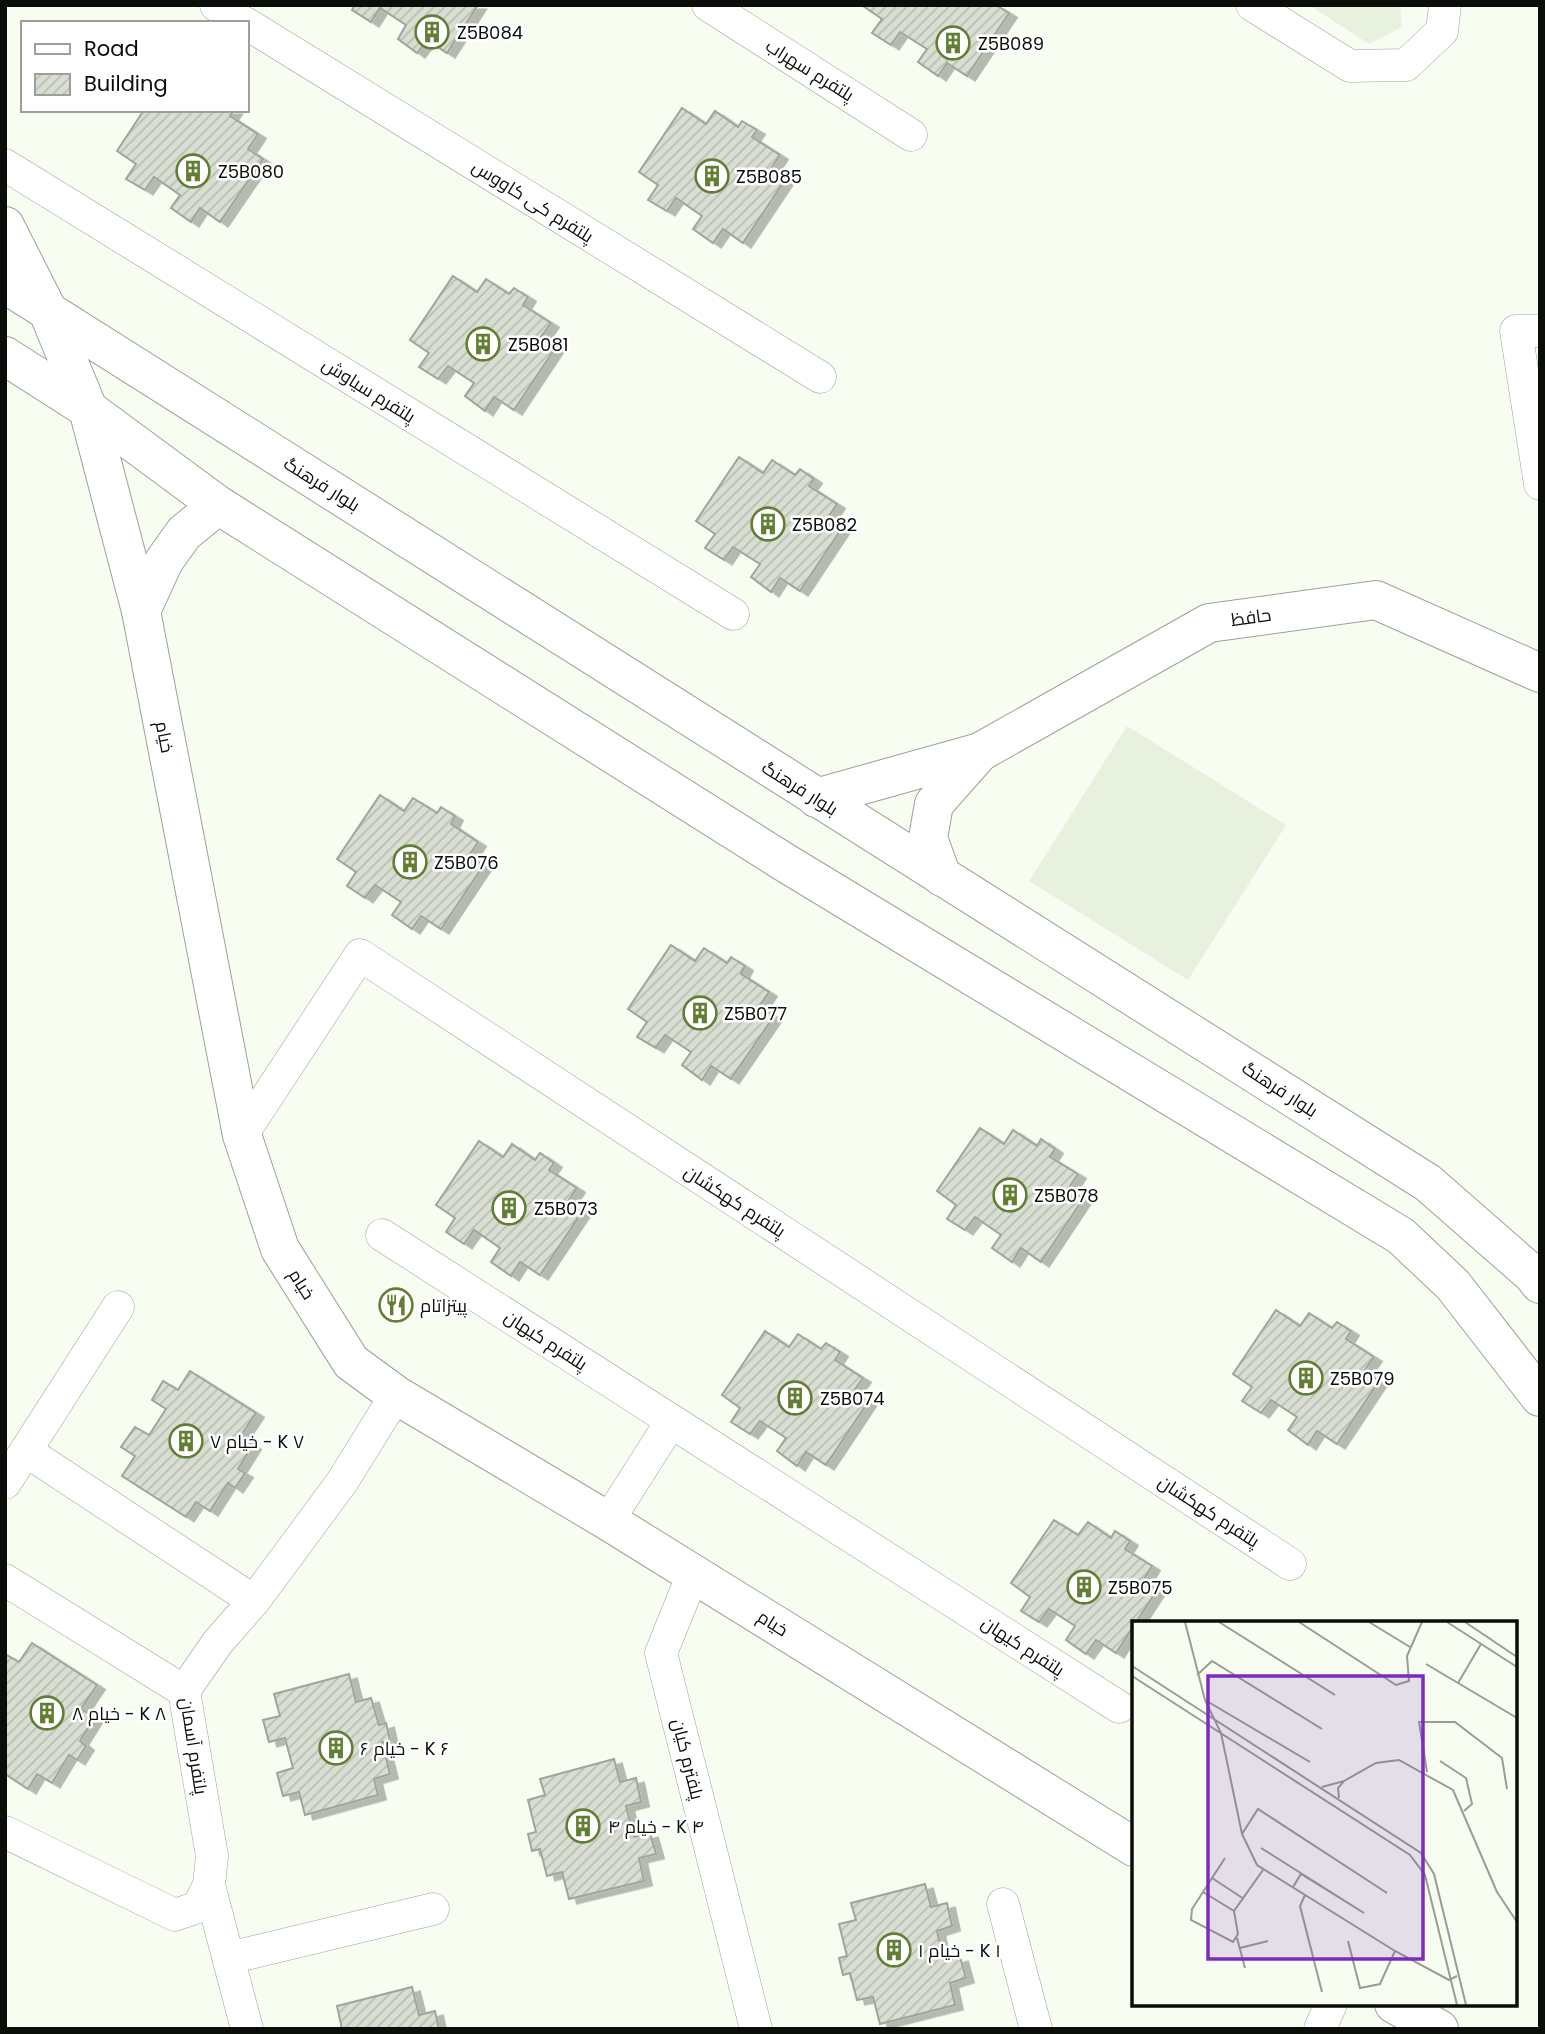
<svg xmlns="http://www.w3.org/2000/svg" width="1545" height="2034" font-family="Poppins,Cairo,sans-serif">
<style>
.built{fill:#e8f1de}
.building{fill:url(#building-hatch);stroke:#a0a599;stroke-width:2;filter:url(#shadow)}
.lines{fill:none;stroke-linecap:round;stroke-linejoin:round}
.minor-casing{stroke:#9da296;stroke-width:33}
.tertiary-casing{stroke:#9da296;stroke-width:40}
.secondary-casing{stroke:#9da296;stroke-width:40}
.minor{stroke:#fff;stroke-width:32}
.tertiary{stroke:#fff;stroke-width:38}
.secondary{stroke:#fff;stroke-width:38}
.labels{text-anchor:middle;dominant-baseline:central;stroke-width:5;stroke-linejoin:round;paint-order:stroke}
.poi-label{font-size:18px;fill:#0b0d09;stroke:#fff;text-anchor:start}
.street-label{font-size:18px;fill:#0b0d09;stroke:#fff}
.inset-road{fill:none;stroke:#999d94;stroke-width:2}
.view{fill:#7b2cbf;fill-opacity:0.15;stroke:#7b2cbf;stroke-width:3.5}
.inset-edge{fill:none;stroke:#0b0d09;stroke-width:3.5}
</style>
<defs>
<pattern id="building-hatch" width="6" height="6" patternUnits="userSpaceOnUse" patternTransform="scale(1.75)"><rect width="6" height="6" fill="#d9ded2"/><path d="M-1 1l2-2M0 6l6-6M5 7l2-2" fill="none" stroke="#b9bdb3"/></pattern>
<filter id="shadow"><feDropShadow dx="8" dy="4.5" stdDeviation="0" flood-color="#0004"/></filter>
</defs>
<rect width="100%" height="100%" fill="#f7fdf0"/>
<g class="built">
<polygon points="1309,5 1400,5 1402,27 1369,44"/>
<polygon points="1127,726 1286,825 1188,980 1029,881"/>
</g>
<g class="building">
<polygon points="355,5 478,5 447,53 427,40 417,53 398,39 406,25 380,8 371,22 352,10"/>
<polygon points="996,5 1009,13 967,76 947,63 938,76 918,62 927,49 900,32 891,45 872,33 882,19 863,6"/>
<polygon points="682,108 706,124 715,111 738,127 742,121 757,130 752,137 780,155 770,170 785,180 743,243 723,229 713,243 693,229 702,216 676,198 667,211 648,200 658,185 639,172"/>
<polygon points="144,110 234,110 230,116 258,134 248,149 263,159 220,222 200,208 191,222 171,208 180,195 154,177 145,190 126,179 136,164 117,151"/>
<polygon points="453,276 477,292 486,279 509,294 514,288 528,297 523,305 551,323 541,337 556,347 514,410 494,397 485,411 465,396 474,383 448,366 438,379 419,367 429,353 410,340"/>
<polygon points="739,457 763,473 772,460 795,475 800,469 814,479 809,486 837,504 827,519 842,528 800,591 780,578 771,592 751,577 760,564 733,547 724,560 705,548 715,534 696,521"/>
<polygon points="380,795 404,811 413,798 437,813 441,807 455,816 451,824 478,842 469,856 483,866 441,929 421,916 412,929 392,915 401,902 375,885 365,898 347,886 356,872 337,859"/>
<polygon points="671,945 695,961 704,948 727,963 731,957 745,966 741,974 769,992 759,1007 774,1016 731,1079 711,1066 702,1080 682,1065 691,1052 665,1035 656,1048 637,1037 647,1022 628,1009"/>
<polygon points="980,1128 1004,1144 1013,1130 1037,1146 1041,1139 1055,1149 1050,1157 1078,1174 1068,1189 1083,1199 1041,1262 1021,1248 1012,1262 992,1248 1001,1235 975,1217 965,1230 947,1219 956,1205 937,1191"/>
<polygon points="479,1141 503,1157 512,1144 535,1160 540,1153 554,1163 549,1170 577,1188 567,1203 582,1212 540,1275 520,1262 511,1276 491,1262 500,1248 474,1230 464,1244 446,1232 455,1218 436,1205"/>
<polygon points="1276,1310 1300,1326 1309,1313 1332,1328 1337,1322 1351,1331 1346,1339 1374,1357 1364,1371 1379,1381 1337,1444 1317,1431 1308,1445 1288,1430 1297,1417 1271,1400 1261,1413 1242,1401 1252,1387 1233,1374"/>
<polygon points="765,1331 789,1347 798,1334 821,1349 826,1343 840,1352 835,1360 863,1378 853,1392 868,1402 826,1465 806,1452 797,1466 777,1451 786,1438 760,1421 750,1434 731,1422 740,1408 722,1395"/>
<polygon points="190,1371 256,1413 240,1437 253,1445 238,1469 245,1473 235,1488 228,1483 210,1511 196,1502 186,1517 122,1476 135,1456 121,1447 135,1427 149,1435 157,1423 166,1409 152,1400 163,1381 178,1390"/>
<polygon points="1054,1520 1078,1535 1088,1522 1111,1538 1115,1531 1130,1541 1125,1549 1152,1566 1143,1581 1157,1590 1116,1653 1096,1640 1086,1654 1066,1640 1075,1626 1049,1609 1039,1622 1021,1611 1030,1597 1011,1583"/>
<polygon points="32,1643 97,1685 81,1709 95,1717 80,1741 86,1746 77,1760 69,1755 52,1783 37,1774 28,1789 5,1774 5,1654 19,1662"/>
<polygon points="349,1674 356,1702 371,1698 379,1725 386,1723 390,1740 382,1742 390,1774 374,1779 378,1795 305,1815 299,1792 283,1796 277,1773 293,1768 285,1738 269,1742 263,1720 280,1716 274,1694"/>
<polygon points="614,1759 620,1782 636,1778 641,1802 626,1806 634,1837 650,1833 656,1854 639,1858 644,1881 569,1899 562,1872 547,1876 540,1849 532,1851 528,1834 536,1832 528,1800 545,1795 540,1779"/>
<polygon points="925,1884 931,1907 947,1903 952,1926 937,1931 944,1961 960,1957 966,1978 950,1983 955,2005 880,2024 873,1997 857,2000 850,1973 843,1975 839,1958 847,1956 839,1924 856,1920 851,1903"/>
<polygon points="412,1987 419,2015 435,2011 439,2029 342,2029 337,2006"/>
</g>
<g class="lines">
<defs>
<g id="minor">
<polyline points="216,5 244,23"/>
<polyline points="708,5 911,135"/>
<polyline points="1252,5 1350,66 1406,65 1442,31 1445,5"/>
<polyline points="247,24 820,377"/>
<polyline points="5,165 733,614"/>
<polyline points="1540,331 1516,331 1540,484"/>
<polyline points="242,1135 360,955 1290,1564"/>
<polyline points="382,1235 1119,1707 671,1422 608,1521"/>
<polyline points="26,1451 254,1601"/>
<polyline points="5,1483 118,1307"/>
<polyline points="693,1574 661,1653 756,2029"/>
<polyline points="5,1580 184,1691"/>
<polyline points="5,1832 175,1915 198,1907 209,1885 212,1856 184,1691 218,1642 254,1601 342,1482 396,1395"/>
<polyline points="209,1885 247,2029"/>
<polyline points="1003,1904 1036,2029"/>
<polyline points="229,1958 433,1909"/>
<polyline points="1320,2029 1331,2004"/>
</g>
<g id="tertiary">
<polyline points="5,226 47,309 88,409 141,611 242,1135 280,1249 351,1362 396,1395 608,1521 1134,1847"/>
<polyline points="141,611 164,561 184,533 218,505"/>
<polyline points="980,752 1209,623 1376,600 1540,673"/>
<polyline points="816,798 980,752 934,804 928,838 942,877"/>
<polyline points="1394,2004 1439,2029"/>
</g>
<g id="secondary">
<polyline points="5,284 1428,1183 1532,1274 1540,1284"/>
<polyline points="5,356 88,409 218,505 784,862 1401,1236 1453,1285 1540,1397"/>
</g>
</defs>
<use href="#minor" class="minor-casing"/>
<use href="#tertiary" class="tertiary-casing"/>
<use href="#secondary" class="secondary-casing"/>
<use href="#minor" class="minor"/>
<use href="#tertiary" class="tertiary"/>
<use href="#secondary" class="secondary"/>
</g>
<defs>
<symbol id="building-ring" viewBox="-11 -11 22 22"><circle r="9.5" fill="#fff" stroke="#627e33" stroke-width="1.5"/><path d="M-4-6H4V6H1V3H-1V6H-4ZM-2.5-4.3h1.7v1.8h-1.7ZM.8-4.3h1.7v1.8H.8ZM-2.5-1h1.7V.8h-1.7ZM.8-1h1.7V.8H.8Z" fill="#627e33"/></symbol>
<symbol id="restaurant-ring" viewBox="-11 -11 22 22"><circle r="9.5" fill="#fff" stroke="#627e33" stroke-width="1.5"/><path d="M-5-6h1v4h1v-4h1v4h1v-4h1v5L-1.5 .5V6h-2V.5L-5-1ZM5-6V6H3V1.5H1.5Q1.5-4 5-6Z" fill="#627e33"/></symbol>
</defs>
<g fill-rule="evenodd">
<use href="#building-ring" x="413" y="13" width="38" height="38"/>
<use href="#building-ring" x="934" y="24" width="38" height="38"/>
<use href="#building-ring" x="174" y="152" width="38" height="38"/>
<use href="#building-ring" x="693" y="157" width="38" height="38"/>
<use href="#building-ring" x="464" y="325" width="38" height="38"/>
<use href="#building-ring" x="749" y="505" width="38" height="38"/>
<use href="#building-ring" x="391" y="843" width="38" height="38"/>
<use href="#building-ring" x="681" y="994" width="38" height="38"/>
<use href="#building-ring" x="991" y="1176" width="38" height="38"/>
<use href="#building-ring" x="490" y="1189" width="38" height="38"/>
<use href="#restaurant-ring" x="377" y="1286" width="38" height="38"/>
<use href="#building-ring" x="1287" y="1359" width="38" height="38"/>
<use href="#building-ring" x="776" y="1379" width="38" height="38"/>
<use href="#building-ring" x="167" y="1422" width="38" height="38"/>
<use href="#building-ring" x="1065" y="1568" width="38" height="38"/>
<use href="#building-ring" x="28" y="1694" width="38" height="38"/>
<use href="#building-ring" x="317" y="1729" width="38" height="38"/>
<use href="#building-ring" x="564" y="1807" width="38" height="38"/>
<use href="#building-ring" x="875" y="1931" width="38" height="38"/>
</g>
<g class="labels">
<g class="poi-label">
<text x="457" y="32">Z5B084</text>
<text x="978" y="43">Z5B089</text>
<text x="218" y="171">Z5B080</text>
<text x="736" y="176">Z5B085</text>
<text x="508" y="344">Z5B081</text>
<text x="792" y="524">Z5B082</text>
<text x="434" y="862">Z5B076</text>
<text x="724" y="1013">Z5B077</text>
<text x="1034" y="1195">Z5B078</text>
<text x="534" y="1208">Z5B073</text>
<text x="420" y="1305">پیتزاتام</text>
<text x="1330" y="1378">Z5B079</text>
<text x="820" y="1398">Z5B074</text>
<text x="210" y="1441">خیام ۷ - K ۷</text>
<text x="1108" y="1587">Z5B075</text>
<text x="72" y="1713">خیام ۸ - K ۸</text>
<text x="360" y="1748">خیام ۶ - K ۶</text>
<text x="608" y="1826">خیام ۴ - K ۴</text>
<text x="918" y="1950">خیام ۱ - K ۱</text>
</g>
<g class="street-label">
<text transform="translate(810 70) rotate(32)">پلتفرم سهراب</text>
<text transform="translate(533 201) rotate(32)">پلتفرم کی کاووس</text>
<text transform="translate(369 390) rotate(32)">پلتفرم سیاوش</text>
<text transform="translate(322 484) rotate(32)">بلوار فرهنگ</text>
<text transform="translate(1251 617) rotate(-8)">حافظ</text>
<text transform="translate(165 737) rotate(79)">خیام</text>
<text transform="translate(800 788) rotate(32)">بلوار فرهنگ</text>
<text transform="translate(1280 1089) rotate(33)">بلوار فرهنگ</text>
<text transform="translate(735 1201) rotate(33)">پلتفرم کهکشان</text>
<text transform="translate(302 1284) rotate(58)">خیام</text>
<text transform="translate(546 1340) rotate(33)">پلتفرم کیهان</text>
<text transform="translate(1209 1511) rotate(33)">پلتفرم کهکشان</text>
<text transform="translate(773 1623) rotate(32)">خیام</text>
<text transform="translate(1023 1646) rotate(33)">پلتفرم کیهان</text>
<text transform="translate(194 1746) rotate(81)">پلتفرم آسمان</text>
<text transform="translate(688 1759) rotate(76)">پلفترم کیان</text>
</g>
</g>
<g transform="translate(1132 1621)">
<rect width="385" height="385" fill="#f7fdf0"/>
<path class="inset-road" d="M53 1 73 79 89 112 110 213 125 244 263 330 317 359 325 355M87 1 203 74M167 1 264 64 277 60 275 35 290 1M237 1 278 26M315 1 385 46M333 1 385 36M294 43 385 97M0 45 289 232 302 253 334 384M65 54 80 40 190 108M0 55 278 234 293 254 325 384M326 62 349 23M73 79 178 141M308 140 334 157 340 183 332 190M295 151 287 101H323L370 137 375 168M212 160 244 142 267 139 321 169 365 271 385 301M190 166 212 160 206 167 207 177M110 213 126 188 255 272M129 227 232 292 169 253 161 266M93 237 60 288 59 299 101 321 106 313 102 290 131 249M80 257 112 278M71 271 102 290M173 274 168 285 190 371M105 317 113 347M216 320 228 367 248 363 263 330M108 327 136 320"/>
<path class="view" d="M76 55H291V338H76Z"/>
<rect width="385" height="385" class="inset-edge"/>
</g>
<rect width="1545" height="2034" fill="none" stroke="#0b0d09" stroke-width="14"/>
<rect x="21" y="21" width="228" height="91" fill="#ffffff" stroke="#9d9e9d" stroke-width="2"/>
<rect x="35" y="44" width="35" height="10" fill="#ffffff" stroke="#9d9e9d" stroke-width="2"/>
<text x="84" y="56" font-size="21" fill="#0b0d09">Road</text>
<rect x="35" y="74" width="35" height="21" fill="url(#building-hatch)" stroke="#9d9e9d" stroke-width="2"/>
<text x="84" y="91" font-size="21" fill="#0b0d09">Building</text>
</svg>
